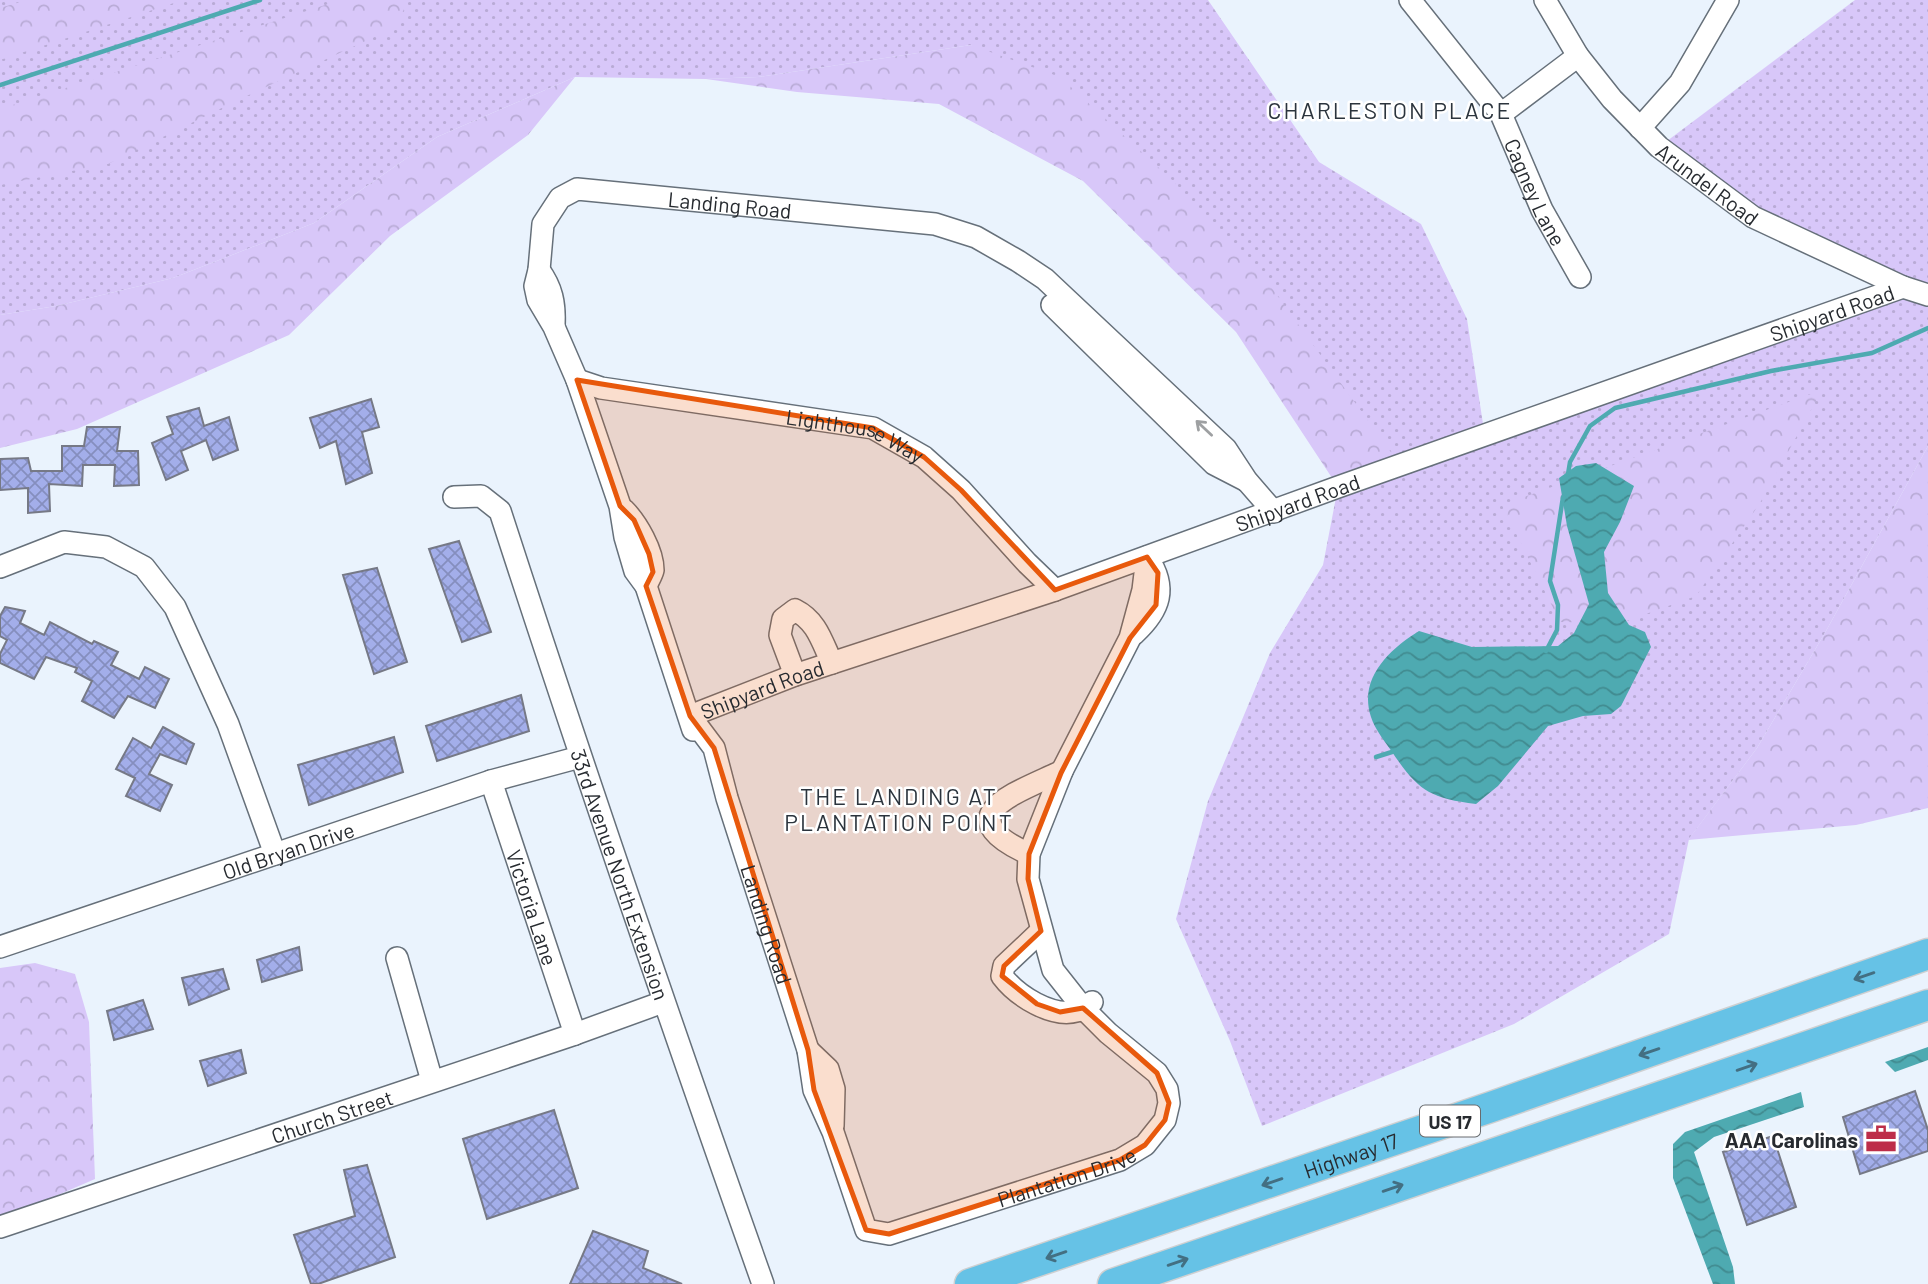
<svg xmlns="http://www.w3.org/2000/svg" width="1928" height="1284" font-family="Barlow,sans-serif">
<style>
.grass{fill:url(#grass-dots)}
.forest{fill:url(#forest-crowns)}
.water{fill:url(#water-waves)}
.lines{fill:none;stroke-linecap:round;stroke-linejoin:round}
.stream{stroke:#4eaab1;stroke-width:4.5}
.building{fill:url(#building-cross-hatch);stroke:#767986;stroke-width:2}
.minor-casing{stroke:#66707a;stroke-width:24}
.highway-casing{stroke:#cfd0d1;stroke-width:33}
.minor{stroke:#fff;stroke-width:21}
.highway{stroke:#66c2e6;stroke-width:30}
.oneway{stroke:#9ea0a2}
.oneway2{stroke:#436f82}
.marked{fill:#e8590c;fill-opacity:0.2;stroke:#e8590c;stroke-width:5;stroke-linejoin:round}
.labels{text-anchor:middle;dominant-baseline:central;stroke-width:5;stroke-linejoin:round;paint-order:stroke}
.shield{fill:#fff;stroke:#686b6e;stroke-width:2}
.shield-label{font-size:19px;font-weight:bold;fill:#272b30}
.street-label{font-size:21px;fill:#272b30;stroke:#fff}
.poi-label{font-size:21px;font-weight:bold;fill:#272b30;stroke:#fff;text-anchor:end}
.neighbourhood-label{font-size:23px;letter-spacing:2px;fill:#2b343d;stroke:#fff}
</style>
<defs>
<pattern id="grass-dots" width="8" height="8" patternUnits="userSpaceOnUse" patternTransform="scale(1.75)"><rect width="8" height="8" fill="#d8c7f9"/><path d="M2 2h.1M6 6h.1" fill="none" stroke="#b9abd6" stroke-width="1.8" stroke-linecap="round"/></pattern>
<pattern id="forest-crowns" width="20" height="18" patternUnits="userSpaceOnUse" patternTransform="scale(1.75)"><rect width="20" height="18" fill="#d8c7f9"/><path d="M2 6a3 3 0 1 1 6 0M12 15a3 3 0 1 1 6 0" fill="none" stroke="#b9abd6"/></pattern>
<pattern id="water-waves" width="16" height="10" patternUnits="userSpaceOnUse" patternTransform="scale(1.75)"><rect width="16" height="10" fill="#4eaab1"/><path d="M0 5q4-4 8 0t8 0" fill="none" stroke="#418b90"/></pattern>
<pattern id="building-cross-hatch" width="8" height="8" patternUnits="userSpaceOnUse" patternTransform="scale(1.75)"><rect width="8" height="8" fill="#a3aeea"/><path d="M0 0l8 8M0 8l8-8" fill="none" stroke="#858ebe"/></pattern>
</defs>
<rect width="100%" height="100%" fill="#eaf3fd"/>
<g class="grass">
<polygon points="0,0 1208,0 1319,162 1421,224 1467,319 1485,437 1903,293 1928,302 1928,446 1826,631 1757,748 1689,839 1669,934 1514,1024 1262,1126 1230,1041 1176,919 1208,801 1270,653 1323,565 1338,487 1400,466 971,45 758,77 706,79 575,77 437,137 314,223 173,278 56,306 0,315"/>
<polygon points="1855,0 1928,0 1928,289 1753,217 1659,147"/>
</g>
<g class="forest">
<polygon points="27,0 183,0 0,60 0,8"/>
<polygon points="341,0 408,0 396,27 238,100 108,164 0,185 0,109"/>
<polygon points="971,45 1060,77 1170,178 1269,284 1401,466 1338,487 1236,332 1083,181 939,104 797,92 706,79 758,77"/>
<polygon points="575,77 528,135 390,236 289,335 77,429 0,448 0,315 56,306 173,278 314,223 437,137"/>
<polygon points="1822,390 1760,503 1696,596 1621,623 1560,622 1502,505"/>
<polygon points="1928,446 1928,808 1856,825 1688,840 1757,748 1826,631"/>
<polygon points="35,963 75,974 89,1022 95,1179 0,1220 0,968"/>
</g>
<g class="water">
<path d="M1596 463 1634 486 1620 522 1604 552 1608 593 1629 625 1645 632 1651 647 1621 706 1611 714 1583 716 1548 726 1498 786 1476 804C1427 798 1417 789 1390 749 1383 739 1375 729 1371 717 1358 678 1390 649 1419 631L1472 647 1558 646 1574 633 1589 604 1567 526 1559 478 1576 466Z"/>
<polygon points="1928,1047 1928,1060 1895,1072 1885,1062"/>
<polygon points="1801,1092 1804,1107 1714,1137 1694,1152 1733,1267 1735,1284 1713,1284 1673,1178 1673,1144 1685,1132"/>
</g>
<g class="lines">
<g class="stream">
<polyline points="0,85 260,0"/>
<polyline points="1568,474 1570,462 1590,426 1615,408 1771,371 1872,353 1928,328"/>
<polyline points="1546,651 1557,630 1558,605 1550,581 1563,497"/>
<polyline points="1376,757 1395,751"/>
</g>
</g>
<g class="building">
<polygon points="371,399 379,427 362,432 372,473 346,484 336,441 320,448 310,418"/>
<polygon points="199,408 204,426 229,417 238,450 213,460 206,440 181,451 188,470 166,480 152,443 173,434 167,417"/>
<polygon points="87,427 120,427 117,451 138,451 139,485 114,486 115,465 83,465 82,486 49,484 50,511 28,513 28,488 0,490 0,459 28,458 31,471 62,471 62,446 84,446"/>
<polygon points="459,541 491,632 462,642 429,549"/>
<polygon points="377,568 407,662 374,674 343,575"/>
<polygon points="5,607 25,611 20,623 44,635 50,622 92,644 94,641 118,652 111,665 139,679 145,667 169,679 155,708 128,696 114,718 82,701 92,681 75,672 77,668 46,657 34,679 0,663 0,654 7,640 0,636 0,616"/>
<polygon points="521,695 529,731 437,761 426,726"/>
<polygon points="163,727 194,744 186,764 160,754 149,774 172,785 160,811 126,796 135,778 116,769 133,738 151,748"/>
<polygon points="394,737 403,772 309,805 298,765"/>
<polygon points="299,947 302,970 262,982 257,960"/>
<polygon points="223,969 229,989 189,1005 182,978"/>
<polygon points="143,1000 153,1029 114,1040 107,1011"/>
<polygon points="241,1050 246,1073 208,1086 200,1061"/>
<polygon points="1915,1091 1928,1130 1928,1151 1860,1174 1843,1117"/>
<polygon points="554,1110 578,1188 487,1219 463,1139"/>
<polygon points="1773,1136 1796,1207 1747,1225 1723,1152"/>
<polygon points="367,1165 395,1257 318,1284 311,1284 294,1235 355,1216 344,1170"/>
<polygon points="593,1231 648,1251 643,1268 682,1284 570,1284"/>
</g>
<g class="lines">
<defs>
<g id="minor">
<path id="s1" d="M1410 0 1501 114 1542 210 1580 277"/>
<path id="s2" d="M1545 0 1578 56 1612 99 1659 147 1753 217 1903 287 1928 295"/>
<polyline points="1501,114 1578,56"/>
<polyline points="1640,128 1680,83 1728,0"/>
<path d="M539 270C552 288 555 303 554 325"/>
<polyline points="1052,305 1214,464 1245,480"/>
<path id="s3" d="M577 380 601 388 873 428 924 457 961 490 1027 563 1055 590"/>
<path id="s4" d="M454 497 481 496 500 511C584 770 672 1027 763 1284"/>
<path d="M624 510C637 523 653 551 653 570 652 575 648 581 646 586"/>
<polyline points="0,567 64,542 106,547 144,567 175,607 228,724 275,854"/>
<path d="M1134 634C1160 610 1168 588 1147 557"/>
<path d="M795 675 780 635 783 619 795 610C817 621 822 642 832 663"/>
<path id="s5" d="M690 716 714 748 727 798 808 1050 814 1090 833 1132 866 1230 889 1234 1120 1160 1145 1145 1165 1120 1169 1103 1167 1089 1157 1073 1108 1033 1083 1008 1053 970 1028 879 1029 854 1062 771 1130 638 1143 590 1147 557"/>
<path id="s6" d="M690 716 795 675 1055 590 1338 487 1903 287"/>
<path id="s7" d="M693 730 646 586 635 571 625 537 620 506 577 380 554 327 538 300 535 286 539 270 543 224 560 198 577 189 935 224 976 237 1018 261 1045 279 1226 449 1247 481 1274 512"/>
<path id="s8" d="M491 781 575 1034"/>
<path d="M1029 854C943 815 1019 792 1062 771"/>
<path d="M1041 931 1004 966 1002 976C1017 996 1052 1018 1077 1011 1083 1009 1088 1005 1092 1002"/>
<path id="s9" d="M0 947 491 781 580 757"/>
<polyline points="397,958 432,1081"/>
<polyline points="808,1050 828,1069 834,1089 833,1126"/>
<path id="s10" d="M0 1227 575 1034 663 1002"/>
</g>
<g id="highway">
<path id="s11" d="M970 1284 1491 1107 1928 954"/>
<polyline points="1113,1284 1928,1005"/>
</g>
</defs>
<use href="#minor" class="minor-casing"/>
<use href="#highway" class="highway-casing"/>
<use href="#minor" class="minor"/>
<use href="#highway" class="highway"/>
</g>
<defs><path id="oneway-shaft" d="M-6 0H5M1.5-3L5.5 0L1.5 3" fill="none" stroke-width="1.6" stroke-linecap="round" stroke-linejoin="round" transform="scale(1.75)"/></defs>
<use class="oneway" href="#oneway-shaft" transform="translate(1204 428) rotate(-137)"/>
<g class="oneway2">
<use href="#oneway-shaft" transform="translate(1864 976) rotate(161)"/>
<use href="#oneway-shaft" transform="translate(1649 1052) rotate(161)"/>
<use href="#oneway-shaft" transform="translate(1747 1067) rotate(-19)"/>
<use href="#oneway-shaft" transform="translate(1272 1182) rotate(161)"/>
<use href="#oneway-shaft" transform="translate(1393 1188) rotate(-19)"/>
<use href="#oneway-shaft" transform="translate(1056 1255) rotate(161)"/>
<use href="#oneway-shaft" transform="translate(1178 1262) rotate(-19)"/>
</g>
<path class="marked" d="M577 380 873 428 924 457 961 490 1055 590 1147 557 1158 573 1156 605 1130 638 1061 773 1029 854 1028 879 1041 931 1004 966 1002 976 1037 1004 1060 1012 1083 1008 1157 1073 1169 1103 1165 1120 1145 1145 1120 1160 889 1234 866 1230 814 1090 808 1050 714 748 690 716 646 586 653 572 649 554 634 520 620 506Z"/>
<defs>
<symbol id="office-bare" viewBox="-9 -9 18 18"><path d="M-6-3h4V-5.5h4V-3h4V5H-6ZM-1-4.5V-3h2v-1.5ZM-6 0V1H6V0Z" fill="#bd2d49" stroke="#fff" stroke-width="2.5" paint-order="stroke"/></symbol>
</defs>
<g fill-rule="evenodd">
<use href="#office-bare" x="1859" y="1117" width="44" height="44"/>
</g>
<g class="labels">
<rect class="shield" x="1420" y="1105.5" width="60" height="31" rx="5"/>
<g class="shield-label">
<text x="1450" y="1121">US 17</text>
</g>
<g class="street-label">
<text stroke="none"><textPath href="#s2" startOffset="248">Arundel Road</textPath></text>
<text stroke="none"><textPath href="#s1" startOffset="231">Cagney Lane</textPath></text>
<text stroke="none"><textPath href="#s7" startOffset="740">Landing Road</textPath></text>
<text stroke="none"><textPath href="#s6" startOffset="1211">Shipyard Road</textPath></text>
<text stroke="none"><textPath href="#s3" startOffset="285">Lighthouse Way</textPath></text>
<text stroke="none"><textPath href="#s6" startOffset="644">Shipyard Road</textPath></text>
<text stroke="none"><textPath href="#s6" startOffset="77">Shipyard Road</textPath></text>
<text stroke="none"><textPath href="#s9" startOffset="304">Old Bryan Drive</textPath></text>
<text stroke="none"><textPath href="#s4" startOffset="434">33rd Avenue North Extension</textPath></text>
<text stroke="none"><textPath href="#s8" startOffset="133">Victoria Lane</textPath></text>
<text stroke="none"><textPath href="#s5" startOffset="224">Landing Road</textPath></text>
<text stroke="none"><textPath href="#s10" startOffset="350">Church Street</textPath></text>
<text stroke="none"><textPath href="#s11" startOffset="402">Highway 17</textPath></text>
<text stroke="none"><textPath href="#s5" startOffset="756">Plantation Drive</textPath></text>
</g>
<g class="poi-label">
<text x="1858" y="1139">AAA Carolinas</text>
</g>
<g class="neighbourhood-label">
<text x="1390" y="110">CHARLESTON PLACE</text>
<text x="899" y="796">THE LANDING AT<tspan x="899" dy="26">PLANTATION POINT</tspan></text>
</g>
</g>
</svg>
